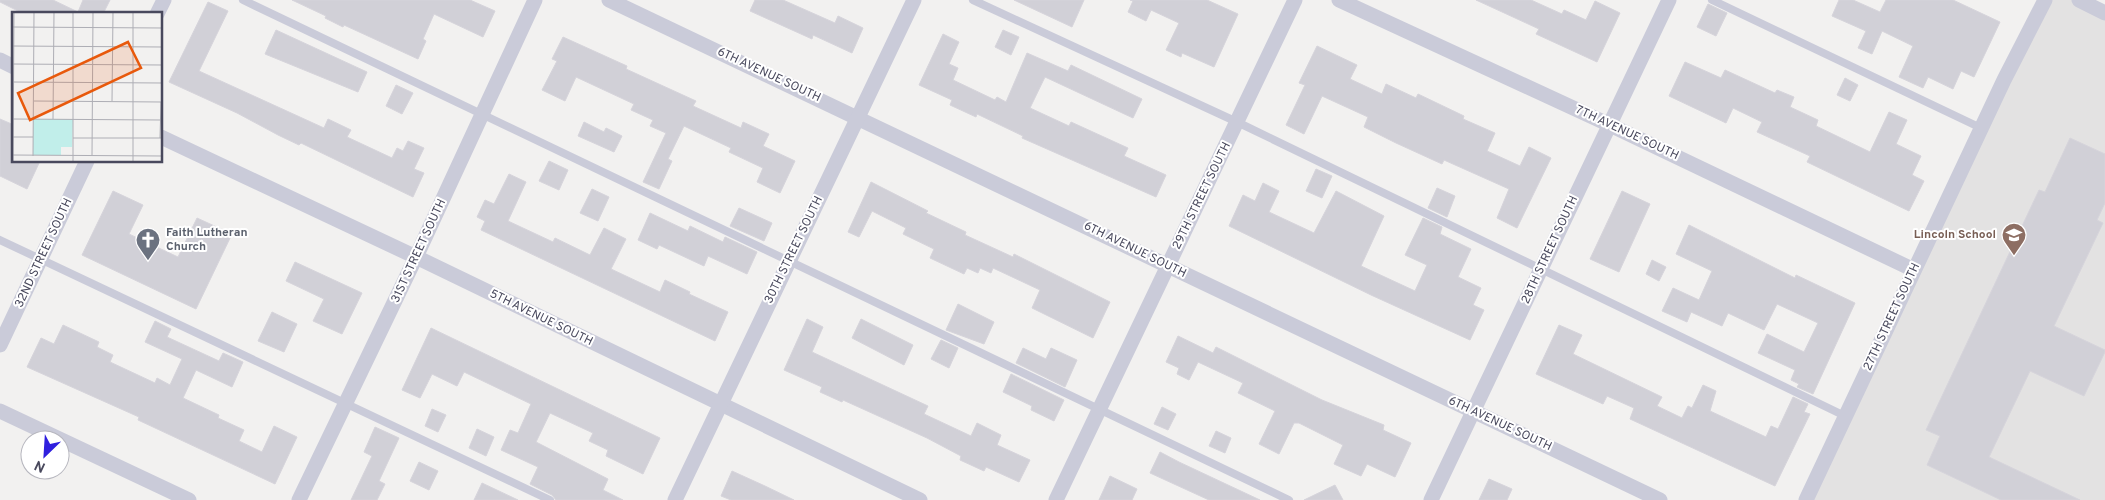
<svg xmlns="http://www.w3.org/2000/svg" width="2105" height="500" font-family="Overpass,sans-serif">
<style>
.education{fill:#e3e2e2}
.building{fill:#d1d0d7;stroke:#d6d4db}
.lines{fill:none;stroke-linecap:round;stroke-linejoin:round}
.lane{stroke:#cacbd9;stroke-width:8}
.street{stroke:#cacbd9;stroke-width:15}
.labels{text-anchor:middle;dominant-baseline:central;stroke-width:4;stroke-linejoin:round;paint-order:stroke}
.street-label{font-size:12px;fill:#49495d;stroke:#fff}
.worship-label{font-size:12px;font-weight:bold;fill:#5b616d;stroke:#fff;text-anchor:start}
.education-label{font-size:12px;font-weight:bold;fill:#785e54;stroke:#fff;text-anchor:end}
.inset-road{fill:none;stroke:#aeaeb5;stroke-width:1}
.view{fill:#e8590c;fill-opacity:0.15;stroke:#e8590c;stroke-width:2.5}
.inset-edge{fill:none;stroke:#49495d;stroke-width:2.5}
</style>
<rect width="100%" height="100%" fill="#f2f1f0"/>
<polygon class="education" points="2045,0 2081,0 2105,12 2105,500 1806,500"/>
<g class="building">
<polygon points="0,0 53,0 78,12 83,0 110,0 103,14 24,14 0,2"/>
<polygon points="292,0 470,0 495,11 483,37 434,14 423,39 426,41 418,59 344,25 343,27 325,18 326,16"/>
<polygon points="755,0 783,0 835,23 838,16 863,28 852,53 813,35 812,39 750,11"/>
<polygon points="1014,0 1084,0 1072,27"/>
<polygon points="1130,0 1207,0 1238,14 1214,67 1182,53 1181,57 1166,50 1179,23 1151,10 1146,21 1128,12 1133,1"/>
<polygon points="1476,0 1531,0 1562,14 1564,10 1586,20 1595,1 1620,13 1597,62 1536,34 1539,29"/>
<polygon points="1839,0 1853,0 1880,12 1886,0 1953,0 2000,22 1974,77 1961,71 1953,89 1928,77 1923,88 1899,77 1913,46 1882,31 1872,54 1858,48 1866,31 1832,16"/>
<polygon points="208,2 228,11 199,71 324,128 328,119 351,130 347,137 392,158 397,148 403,151 408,141 424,148 414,169 424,173 413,197 301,143 299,145 278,135 237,113 169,82"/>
<polygon points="1708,4 1727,13 1716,36 1697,27"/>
<polygon points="276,30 367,72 358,92 265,54"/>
<polygon points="1003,30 1019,37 1011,55 995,47"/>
<polygon points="943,34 959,42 949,64 958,68 953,80 995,100 997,97 1006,102 1027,53 1068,71 1071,65 1142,99 1133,118 1045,77 1030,108 1069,126 1071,122 1128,148 1124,156 1166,175 1156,197 1022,138 1023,136 977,114 976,117 950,105 952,100 919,85"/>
<polygon points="563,37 627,66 626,69 696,101 693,106 741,128 743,122 769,134 763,146 795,161 780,193 757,182 763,168 729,152 731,148 684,126 668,159 672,161 659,189 643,182 666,133 650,126 653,120 631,110 634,104 576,77 565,101 542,90 557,61 552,59"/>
<polygon points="1317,46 1357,65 1350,79 1382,94 1386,84 1416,98 1418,94 1464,116 1463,119 1495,133 1487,151 1520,166 1529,147 1551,158 1517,228 1497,218 1509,189 1444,160 1442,164 1396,143 1364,127 1368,117 1322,96 1304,134 1286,125 1305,85 1299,83"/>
<polygon points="1685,62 1721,78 1725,70 1775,93 1777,90 1794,97 1790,107 1818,120 1816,126 1870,152 1889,112 1907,120 1896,144 1921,156 1912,175 1924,181 1909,211 1807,162 1810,156 1757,132 1762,122 1733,108 1726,123 1669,96"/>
<polygon points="1845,78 1858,85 1850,101 1837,95"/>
<polygon points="396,85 413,93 402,114 386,106"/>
<polygon points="0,119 14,125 14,161 40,161 27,189 0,176"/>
<polygon points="584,122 604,132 606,128 622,136 614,152 578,136"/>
<polygon points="2070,138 2105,154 2105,203 2097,220 2103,223 2054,326 2105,350 2105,352 2084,396 2030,371 1989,457 2080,500 2001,500 1927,465 1940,436 1926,430 2039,190 2045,192"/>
<polygon points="549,161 568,170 559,190 539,181"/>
<polygon points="1316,169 1332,176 1322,198 1306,191"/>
<polygon points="509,174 526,182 508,221 553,242 555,238 590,255 604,228 626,239 611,269 660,292 665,280 690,292 689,294 728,312 715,341 481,230 485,221 477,217 485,200 494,204"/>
<polygon points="871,182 928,211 926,213 966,232 965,235 1013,257 1014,254 1110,302 1093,338 1032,308 1040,290 993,268 991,273 980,268 978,273 967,268 964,274 930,258 934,249 903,234 906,228 872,211 859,237 848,232"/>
<polygon points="1263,183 1279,191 1269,212 1314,233 1336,191 1384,216 1361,266 1415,291 1427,265 1405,255 1423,218 1442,227 1440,234 1471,249 1458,277 1481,288 1473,305 1484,310 1470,340 1371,295 1229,226 1243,195 1255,201"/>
<polygon points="1437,188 1455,196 1447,217 1428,208"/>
<polygon points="592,189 609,197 598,221 580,213"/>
<polygon points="113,191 143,205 129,234 178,257 197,218 232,234 196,309 82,255"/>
<polygon points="1622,191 1650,204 1619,272 1590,259"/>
<polygon points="739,208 772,223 764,241 730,226"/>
<polygon points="650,213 688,231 690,226 723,242 725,237 757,252 747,274 708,256 704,266 659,245 657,249 638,240"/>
<polygon points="1689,225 1795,278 1796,275 1855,303 1813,394 1797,387 1799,384 1791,380 1795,370 1758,353 1767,334 1804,352 1818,323 1777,304 1764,330 1728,313 1722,326 1691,312 1687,322 1662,311 1673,288 1699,300 1712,271 1676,254"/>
<polygon points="1652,260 1666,267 1659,281 1646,274"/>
<polygon points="295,262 362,293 342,334 313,321 324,299 286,281"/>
<polygon points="958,304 994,322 984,344 946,330"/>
<polygon points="272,312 297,324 284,352 258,341"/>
<polygon points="807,319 823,327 812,352 928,406 924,414 971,436 977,423 1001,435 997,445 1030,460 1019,482 986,467 984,471 960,460 961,456 927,438 843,400 842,402 820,392 822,387 784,370"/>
<polygon points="861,319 913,345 904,365 852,338"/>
<polygon points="155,321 171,329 167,337 219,361 223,353 243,362 232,387 196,370 183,398 219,415 218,418 244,430 239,441 262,452 274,426 297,437 275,484 138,420 139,417 27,367 41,338 54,344 63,325 99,342 97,347 113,355 110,362 155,383 157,378 170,385 182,359 145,342"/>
<polygon points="1559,325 1582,335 1573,354 1662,397 1657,406 1682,418 1688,406 1692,408 1703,385 1716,391 1710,411 1766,437 1771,426 1778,429 1793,397 1808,404 1804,412 1810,414 1775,486 1630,419 1634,408 1607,396 1603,404 1536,374"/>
<polygon points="431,328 660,438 643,474 606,456 608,450 589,441 593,433 550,413 536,442 608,479 603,490 623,500 556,500 552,495 530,484 538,467 501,450 510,430 518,433 531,404 464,372 457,386 432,374 420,398 402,390"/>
<polygon points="1178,336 1213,353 1216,347 1322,400 1384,425 1383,430 1411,443 1395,477 1367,464 1361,476 1334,464 1343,445 1299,423 1294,423 1279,454 1259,444 1275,411 1238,393 1243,383 1198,362 1189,380 1177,374 1179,368 1166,362"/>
<polygon points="941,340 958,348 949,368 931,359"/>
<polygon points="1023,348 1046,359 1051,348 1077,360 1065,387 1016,363"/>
<polygon points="1011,374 1064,400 1054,421 1031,410 1032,406 1003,392"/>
<polygon points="1162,407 1176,414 1168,430 1154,424"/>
<polygon points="432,409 446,415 438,432 425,426"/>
<polygon points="375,427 399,438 379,481 385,484 377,500 351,500 372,456 364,452"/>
<polygon points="477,429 494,437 486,456 469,448"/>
<polygon points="1216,431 1231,438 1225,453 1209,446"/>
<polygon points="1160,452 1179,462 1260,500 1209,500 1150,473"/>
<polygon points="419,462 438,471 429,490 410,481"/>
<polygon points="732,471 765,486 794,500 731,500 721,496"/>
<polygon points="1110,476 1137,489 1132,500 1099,500"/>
<polygon points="1489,479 1512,489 1507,500 1479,500"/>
<polygon points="482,483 518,500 474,500"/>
<polygon points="1335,485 1343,500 1304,500"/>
</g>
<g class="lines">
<g class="lane">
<polyline points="243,0 1289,500"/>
<polyline points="973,0 1237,122 1845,416"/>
<polyline points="1712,0 1981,128"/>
<polyline points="0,240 550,500"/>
</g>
<g class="street">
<polyline points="609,0 1660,500"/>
<polyline points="1339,0 1610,125 1914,270"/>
<polyline points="2079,0 2105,13"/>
<polyline points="157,14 164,0"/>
<polyline points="0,60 14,67"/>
<polyline points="161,137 416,257 920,500"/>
<polyline points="0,345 87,161"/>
<polyline points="0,411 189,500"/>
<polyline points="299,500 416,257 535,0"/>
<polyline points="675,500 914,0"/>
<polyline points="1056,500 1295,0"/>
<polyline points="1431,500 1669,0"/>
<polyline points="1806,500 2004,80 2045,0"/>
</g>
</g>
<defs>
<symbol id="school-pin" viewBox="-11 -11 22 30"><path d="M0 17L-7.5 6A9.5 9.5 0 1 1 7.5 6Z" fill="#8d6e63" stroke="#fff"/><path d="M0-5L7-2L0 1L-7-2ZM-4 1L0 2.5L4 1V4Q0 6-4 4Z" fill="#fff"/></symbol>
<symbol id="church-pin" viewBox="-11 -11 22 30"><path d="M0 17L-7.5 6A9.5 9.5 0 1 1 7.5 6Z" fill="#6b7280" stroke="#fff"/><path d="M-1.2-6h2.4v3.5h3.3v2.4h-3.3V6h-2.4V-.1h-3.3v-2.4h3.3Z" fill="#fff"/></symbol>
</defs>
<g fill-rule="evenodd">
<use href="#school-pin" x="2000" y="221" width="28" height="38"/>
<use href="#church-pin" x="134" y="226" width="28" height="38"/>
</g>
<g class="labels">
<g class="street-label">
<text transform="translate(769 75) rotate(25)">6TH AVENUE SOUTH</text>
<text transform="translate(1627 133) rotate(25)">7TH AVENUE SOUTH</text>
<text transform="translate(1202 196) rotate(-64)">29TH STREET SOUTH</text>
<text transform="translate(794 250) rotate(-64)">30TH STREET SOUTH</text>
<text transform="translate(1135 250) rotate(26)">6TH AVENUE SOUTH</text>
<text transform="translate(1550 250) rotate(-65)">28TH STREET SOUTH</text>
<text transform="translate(419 251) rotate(-65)">31ST STREET SOUTH</text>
<text transform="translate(44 253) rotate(-65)">32ND STREET SOUTH</text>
<text transform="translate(1892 317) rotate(-65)">27TH STREET SOUTH</text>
<text transform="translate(541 318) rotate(26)">5TH AVENUE SOUTH</text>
<text transform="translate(1500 424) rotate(25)">6TH AVENUE SOUTH</text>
</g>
<g class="worship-label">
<text x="166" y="233">Faith Lutheran<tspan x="166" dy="14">Church</tspan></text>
</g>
<g class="education-label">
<text x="1996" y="235">Lincoln School</text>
</g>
</g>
<g transform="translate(12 12)">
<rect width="150" height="150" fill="#f2f1f0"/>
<path d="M21 107H61L60 135H49V143H21Z" fill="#c1eeea"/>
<path class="inset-road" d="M61 0V150M121 0V150M0 15 150 16M0 34 150 35M0 52 150 53M0 70 150 71M22 89 150 90M100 89 101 0M1 107 149 108M41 107 42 0M1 125H21M61 126H150M148 126 149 90M0 143 150 144M80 143 81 0M21 144 22 0M1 150 2 0"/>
<path class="view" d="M116 30 129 56 18 108 6 81Z"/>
<rect width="150" height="150" class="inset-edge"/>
</g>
<g transform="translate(45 455) rotate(205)"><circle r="24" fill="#ffffff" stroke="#b6b6be"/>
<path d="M0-4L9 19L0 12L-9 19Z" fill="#2f1fde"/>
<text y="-8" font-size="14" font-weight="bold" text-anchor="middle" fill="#49495d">N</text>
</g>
</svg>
